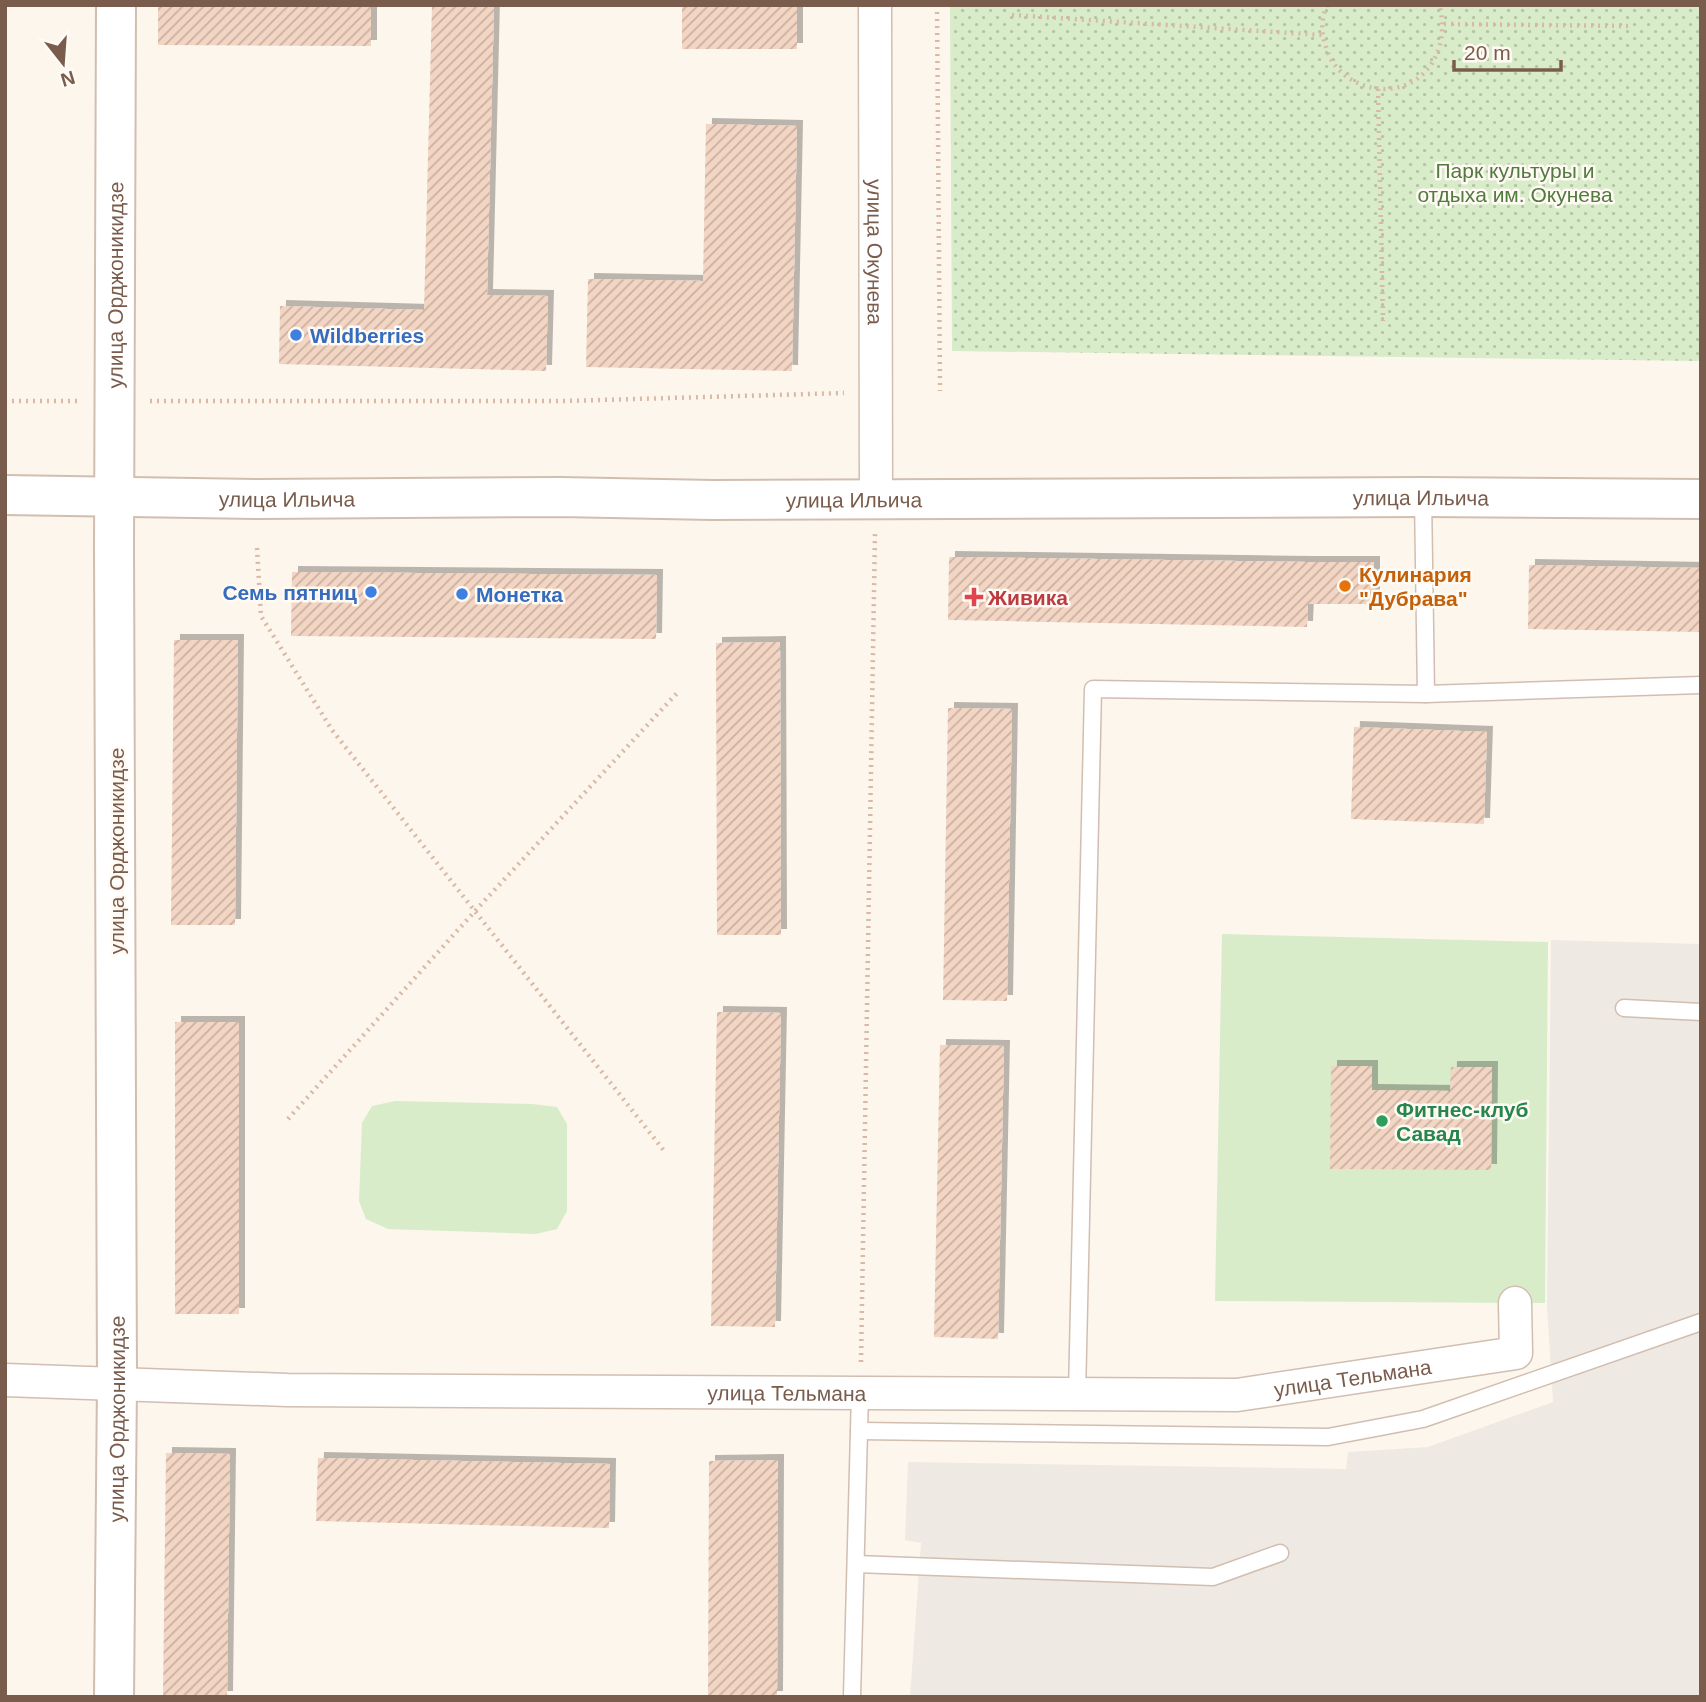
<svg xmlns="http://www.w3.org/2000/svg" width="1706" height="1702" font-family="Arial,sans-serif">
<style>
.industrial{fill:#efe9e4}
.green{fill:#d8ecc9}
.park{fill:url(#park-dots)}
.building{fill:url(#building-hatch);filter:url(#shadow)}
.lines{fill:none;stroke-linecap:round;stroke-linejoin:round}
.service-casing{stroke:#d1beb0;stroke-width:19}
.minor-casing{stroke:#d1beb0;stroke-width:35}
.tertiary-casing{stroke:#d1beb0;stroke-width:42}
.path{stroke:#d9b8a5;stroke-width:4.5;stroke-dasharray:2 5;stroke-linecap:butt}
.service{stroke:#fff;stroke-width:16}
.minor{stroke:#fff;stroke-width:32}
.tertiary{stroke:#fff;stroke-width:38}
.shop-dot{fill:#3f7fe0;stroke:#fffaf3;stroke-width:2.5}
.food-dot{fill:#e8710a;stroke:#fffaf3;stroke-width:2.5}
.health-dot{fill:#e0444e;stroke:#fffaf3;stroke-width:2.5}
.leisure-dot{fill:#2e9e5b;stroke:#fffaf3;stroke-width:2.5}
.labels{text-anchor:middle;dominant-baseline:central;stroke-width:5;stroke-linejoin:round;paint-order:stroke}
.park-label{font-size:21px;fill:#537a41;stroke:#fffaf3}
.street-label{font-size:21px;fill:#7a5c4d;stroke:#fffaf3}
.shop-label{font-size:21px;font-weight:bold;fill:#366cbe;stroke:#fffaf3;text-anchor:start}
.food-label{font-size:21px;font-weight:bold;fill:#c56008;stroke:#fffaf3;text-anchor:start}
.health-label{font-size:21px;font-weight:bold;fill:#be3a42;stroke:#fffaf3;text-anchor:start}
.leisure-label{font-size:21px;font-weight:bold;fill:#27864d;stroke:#fffaf3;text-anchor:start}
</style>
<defs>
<pattern id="park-dots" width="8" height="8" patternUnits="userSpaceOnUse" patternTransform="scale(1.75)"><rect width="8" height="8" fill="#d8ecc9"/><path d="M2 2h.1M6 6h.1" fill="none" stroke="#b4c2a5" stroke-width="1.8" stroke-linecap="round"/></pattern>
<pattern id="building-hatch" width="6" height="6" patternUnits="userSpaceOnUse" patternTransform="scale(1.75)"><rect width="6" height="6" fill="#f3d5c3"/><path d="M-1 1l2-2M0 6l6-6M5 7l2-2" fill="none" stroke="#cab0a1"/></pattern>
<filter id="shadow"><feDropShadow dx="6" dy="-6" stdDeviation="0" flood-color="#0004"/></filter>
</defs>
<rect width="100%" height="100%" fill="#fdf6ec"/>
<polygon class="industrial" points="1551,940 1701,944 1701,1697 910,1697 921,1543 905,1540 908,1462 1346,1469 1348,1452 1428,1447 1553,1402 1547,1306"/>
<g class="green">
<polygon points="1222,934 1548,942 1545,1303 1215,1301"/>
<polygon points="395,1101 532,1104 557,1107 567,1124 567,1211 557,1229 536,1234 388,1229 366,1219 359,1201 362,1123 372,1106"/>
</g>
<polygon class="park" points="950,5 1701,5 1701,361 952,351"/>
<g class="building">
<polygon points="158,5 371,5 371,46 158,45"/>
<polygon points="432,5 494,5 487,295 548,296 546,371 279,364 280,306 424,310"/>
<rect x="682" y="5" width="115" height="44"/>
<polygon points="706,124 797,126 792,371 586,367 588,279 703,281"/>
<polygon points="949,557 1307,562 1374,562 1374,604 1308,604 1307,627 948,620"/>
<polygon points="1529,565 1701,568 1701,632 1528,629"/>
<polygon points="292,572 657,575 656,639 291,636"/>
<polygon points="174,640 238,640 235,925 171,925"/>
<polygon points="780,642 781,935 717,935 716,643"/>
<polygon points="948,708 1012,709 1007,1001 943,1000"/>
<polygon points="1354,727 1487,732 1484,824 1351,819"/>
<polygon points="717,1012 781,1013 775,1327 711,1326"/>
<rect x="175" y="1022" width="64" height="292"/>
<polygon points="940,1045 1004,1046 998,1339 934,1337"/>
<polygon points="1331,1066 1372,1066 1372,1090 1450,1091 1451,1067 1492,1067 1491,1170 1330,1169"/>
<polygon points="166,1453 230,1454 227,1697 163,1697"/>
<polygon points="318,1458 610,1464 609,1528 316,1521"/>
<polygon points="778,1460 777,1697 708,1697 709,1461"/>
</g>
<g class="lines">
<defs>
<g id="service">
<polyline points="1423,497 1426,694"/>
<polyline points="1624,1008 1701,1012"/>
<polyline points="1077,1395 1093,689 1426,694 1701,685"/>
<polyline points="859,1431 1328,1437 1423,1419 1701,1322"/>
<polyline points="856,1564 1213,1577 1280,1553"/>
<polyline points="852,1697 860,1393"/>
</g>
<g id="minor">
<path id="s1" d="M875 5 876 499"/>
<path id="s2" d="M5 1380 287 1390 1237 1395 1516 1353 1515 1303"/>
</g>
<g id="tertiary">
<path id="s3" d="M5 495 259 499 560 497 713 500 1423 497 1701 499"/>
<path id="s4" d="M114 1697 117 1383 114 547 116 5"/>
</g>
</defs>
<use href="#service" class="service-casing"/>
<use href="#minor" class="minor-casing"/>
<use href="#tertiary" class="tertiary-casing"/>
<g class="path">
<polyline points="937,5 940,391"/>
<path d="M1327 5C1321 19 1321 33 1326 47 1334 77 1369 95 1399 87 1435 78 1449 38 1439 5"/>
<polyline points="1012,15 1322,35"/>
<polyline points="1444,24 1628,26"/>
<polyline points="1378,89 1383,321"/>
<polyline points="5,401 78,401"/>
<polyline points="150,401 565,401 844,393"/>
<polyline points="257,548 261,616 332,730 665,1152"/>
<polyline points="288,1119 475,911 677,693"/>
<polyline points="861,1362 875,534"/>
</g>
<use href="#service" class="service"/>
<use href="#minor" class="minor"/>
<use href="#tertiary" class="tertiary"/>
</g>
<g class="shop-dot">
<circle cx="296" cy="335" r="7"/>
<circle cx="371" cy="592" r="7"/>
<circle cx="462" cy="594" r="7"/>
</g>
<circle class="food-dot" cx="1345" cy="586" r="7"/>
<path class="health-dot" d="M970.5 586.5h7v7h7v7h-7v7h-7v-7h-7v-7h7z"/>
<circle class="leisure-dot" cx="1382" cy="1121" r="7"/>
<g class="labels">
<g class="park-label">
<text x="1515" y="170">Парк культуры и<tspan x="1515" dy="24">отдыха им. Окунева</tspan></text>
</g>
<g class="street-label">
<text stroke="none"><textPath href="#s1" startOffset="247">улица Окунева</textPath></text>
<text stroke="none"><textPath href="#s4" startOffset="1412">улица Орджоникидзе</textPath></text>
<text stroke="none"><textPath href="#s3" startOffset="1416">улица Ильича</textPath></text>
<text stroke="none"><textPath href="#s3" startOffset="282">улица Ильича</textPath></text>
<text stroke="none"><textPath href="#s3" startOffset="849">улица Ильича</textPath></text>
<text transform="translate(116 851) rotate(-90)">улица Орджоникидзе</text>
<text stroke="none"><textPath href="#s2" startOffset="1349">улица Тельмана</textPath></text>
<text stroke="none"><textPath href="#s2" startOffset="782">улица Тельмана</textPath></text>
<text stroke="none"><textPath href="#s4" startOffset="278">улица Орджоникидзе</textPath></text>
</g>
<g class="shop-label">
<text x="310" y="335">Wildberries</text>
<text x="357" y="592" text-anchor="end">Семь пятниц</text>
<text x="476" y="594">Монетка</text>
</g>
<g class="food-label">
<text x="1359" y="574">Кулинария<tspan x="1359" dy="24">"Дубрава"</tspan></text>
</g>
<g class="health-label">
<text x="988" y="597">Живика</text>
</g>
<g class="leisure-label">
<text x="1396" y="1109">Фитнес-клуб<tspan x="1396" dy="24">Савад</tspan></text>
</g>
</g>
<rect width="1706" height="1702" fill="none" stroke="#7a5c4d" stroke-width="14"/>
<g transform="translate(63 63) rotate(163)" stroke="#fffaf3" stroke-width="5" paint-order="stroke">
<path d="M0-5L12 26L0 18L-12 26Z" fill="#7a5c4d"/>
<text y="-10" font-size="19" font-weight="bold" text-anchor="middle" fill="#7a5c4d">N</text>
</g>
<path d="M1454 60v10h107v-10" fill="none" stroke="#7a5c4d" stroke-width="3.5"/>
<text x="1464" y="60" font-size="21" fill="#7a5c4d" stroke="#fffaf3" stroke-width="5" paint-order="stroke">20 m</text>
</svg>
